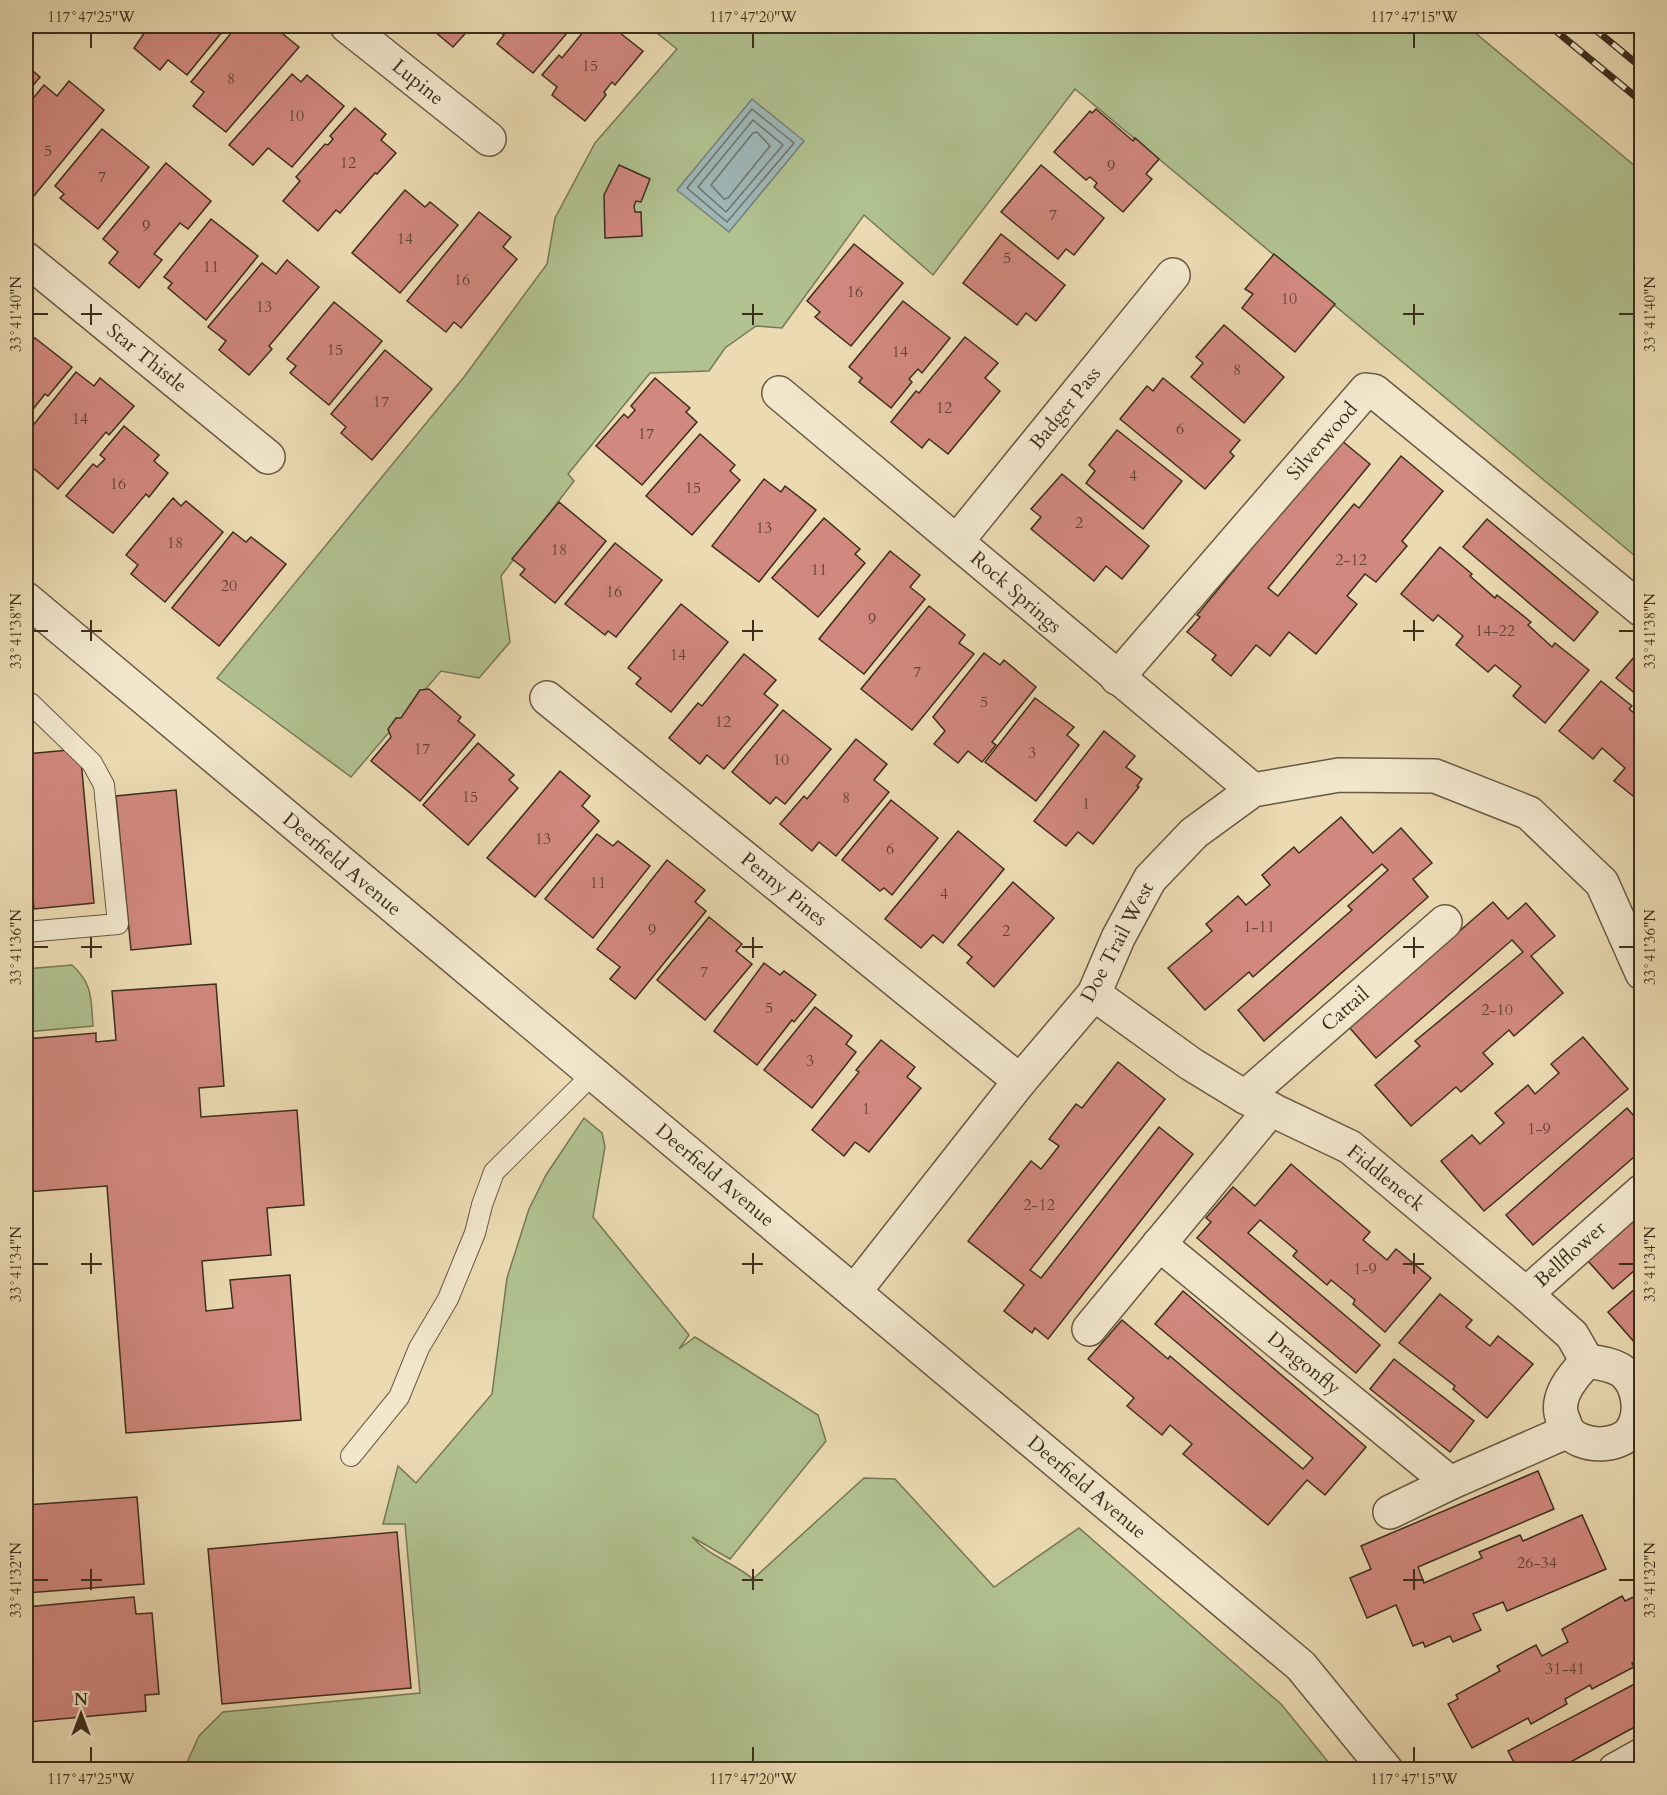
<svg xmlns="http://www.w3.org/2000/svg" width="1667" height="1795" font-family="Cardo,serif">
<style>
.green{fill:#b1c190;stroke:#777856;stroke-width:1.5}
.water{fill:#9eb7b8;stroke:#77807a;stroke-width:1.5}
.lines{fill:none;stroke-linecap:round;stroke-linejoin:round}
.shore{stroke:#6e726a;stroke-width:1.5}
.building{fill:#d1887e;stroke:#3d2e1c;stroke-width:1.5}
.service-casing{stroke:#685942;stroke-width:22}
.minor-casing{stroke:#685942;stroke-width:36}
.tertiary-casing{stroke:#685942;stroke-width:36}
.service{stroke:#f2e7cd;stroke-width:20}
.minor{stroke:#f2e7cd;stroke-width:33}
.tertiary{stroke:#f2e7cd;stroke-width:33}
.rail-casing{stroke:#3d2e1c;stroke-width:7}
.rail{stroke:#f2e7cd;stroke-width:4.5;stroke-dasharray:14;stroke-linecap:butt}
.ticks{fill:none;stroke:#3d2e1c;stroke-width:2}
.labels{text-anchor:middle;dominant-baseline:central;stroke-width:4.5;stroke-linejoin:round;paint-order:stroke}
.number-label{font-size:16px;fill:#624434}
.street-label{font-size:20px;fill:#3d2e1c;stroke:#f2e7cd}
.neatline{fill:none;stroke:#3d2e1c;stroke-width:2}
.ticks-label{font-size:15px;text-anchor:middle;fill:#3d2e1c}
</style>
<rect width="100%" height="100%" fill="#ebdab2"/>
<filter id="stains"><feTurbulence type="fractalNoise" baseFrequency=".00333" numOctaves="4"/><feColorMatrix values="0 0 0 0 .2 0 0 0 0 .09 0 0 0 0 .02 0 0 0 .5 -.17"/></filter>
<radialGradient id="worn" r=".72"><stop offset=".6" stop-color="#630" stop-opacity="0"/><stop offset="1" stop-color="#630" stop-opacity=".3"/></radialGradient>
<g class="green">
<polygon points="648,26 1467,26 1641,171 1641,561 1075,89 933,275 864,215 782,328 756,326 725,348 709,371 650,373 568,474 574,481 501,576 510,642 479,678 441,671 351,777 217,678 464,377 547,264 555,218 595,143 677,49"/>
<path d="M72 965C93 984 91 999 93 1026L26 1032V969Z"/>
<path d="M584 1118 602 1133 605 1147 593 1217 689 1335 679 1349 695 1337 818 1415 826 1441 730 1559 692 1537C709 1556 734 1563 753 1579L864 1478 895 1479 994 1587 1079 1528 1281 1704 1334 1769H184L199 1736 223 1712 420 1693 405 1524H383L398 1466 416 1483 492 1394 507 1278 529 1209 546 1175Z"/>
</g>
<polygon class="water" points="752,99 804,141 729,232 677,190"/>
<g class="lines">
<g class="shore">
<polygon points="752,109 794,143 727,222 687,188"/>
<polygon points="753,120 783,145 726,212 698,187"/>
<polygon points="757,132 770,146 728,198 724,199 711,185 753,133"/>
</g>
</g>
<g class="building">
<polygon points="149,26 227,26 187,75 168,60 160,70 134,48"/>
<polygon points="237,26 273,26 299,47 226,132 193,106 204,92 191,82"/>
<polygon points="428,26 472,26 453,47"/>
<polygon points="492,26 573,26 533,73 497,44 504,35"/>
<polygon points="588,26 611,26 643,51 615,85 612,82 604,92 606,95 585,121 552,95 557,87 542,75 559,55 562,58"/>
<polygon points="26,65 40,77 26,94"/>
<polygon points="292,74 301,82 307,75 344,106 292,167 268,148 253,165 229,145"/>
<polygon points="69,81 104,110 33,197 26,191 26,107 44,85 57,96"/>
<polygon points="355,108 386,134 381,140 396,153 377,174 375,173 340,213 336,210 318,231 283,201 300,181 296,177 325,144 328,145 333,139 330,136"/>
<polygon points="1096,109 1133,141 1135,138 1159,159 1146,174 1152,179 1123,212 1094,187 1097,183 1090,177 1086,180 1054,152 1090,111 1092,113"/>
<polygon points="102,129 149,167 98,229 60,198 64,194 55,186"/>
<polygon points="166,163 211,201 188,229 180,223 154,254 162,260 139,288 109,263 118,252 103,239"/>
<polygon points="619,165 650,179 641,202 636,201 634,206 635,212 641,212 642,236 605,238 604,195"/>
<polygon points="1041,165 1104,218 1074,255 1066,249 1058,259 1001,212"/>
<polygon points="405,190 425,207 430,202 458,225 400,293 352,253"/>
<polygon points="479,212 511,237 503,247 517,259 461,328 454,322 446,332 407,301"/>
<polygon points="211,219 258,256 206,320 168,288 172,283 164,277"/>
<polygon points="1001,234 1065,285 1036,321 1026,313 1017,325 963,283"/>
<polygon points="854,244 903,283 851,346 815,317 820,312 807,301"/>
<polygon points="1274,254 1335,304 1295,352 1242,308 1253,294 1245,289"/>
<polygon points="287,260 319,287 269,346 272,349 249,375 219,350 226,341 208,327 262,263 276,274"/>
<polygon points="903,301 950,338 922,373 918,369 909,379 912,382 891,408 859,382 862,378 849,367"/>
<polygon points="334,302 382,341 329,405 290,373 296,366 287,359"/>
<polygon points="1224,325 1284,377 1244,423 1191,377 1203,363 1196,357"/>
<polygon points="965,337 998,363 985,378 1000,391 948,454 929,439 922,448 891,422 916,391 919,393"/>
<polygon points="35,338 72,367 48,396 45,394 26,418 26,346"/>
<polygon points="385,350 432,389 372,460 341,433 346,427 331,414"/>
<polygon points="76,372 94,386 100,378 134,406 109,435 106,432 58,489 26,462 26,434"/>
<polygon points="655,378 690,408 686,412 697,422 642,485 596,446 624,414 628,418 635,410 631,406"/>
<polygon points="1163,378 1240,440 1230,452 1234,456 1205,489 1120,419 1147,386 1153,391"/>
<polygon points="124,426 159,455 154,461 168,473 149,497 146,494 113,533 66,496 93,464 97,467 105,459 100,455"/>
<polygon points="1117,430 1182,481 1143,529 1086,483 1095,471 1089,465"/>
<polygon points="700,434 735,465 730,471 740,480 692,535 646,496"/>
<polygon points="1341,440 1370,464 1268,588 1278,596 1354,504 1359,508 1401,456 1443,491 1402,541 1407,546 1376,582 1365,574 1347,596 1357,604 1316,654 1289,632 1270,656 1256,645 1231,676 1212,660 1216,655 1187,632 1200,617 1197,615"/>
<polygon points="1062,474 1149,546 1122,579 1106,566 1094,581 1031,529 1041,517 1031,509"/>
<polygon points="764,479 781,492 785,486 816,510 759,582 712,546"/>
<polygon points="173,498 181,506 186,501 223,532 165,602 131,574 138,565 126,555"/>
<polygon points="559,502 606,541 555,603 520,575 525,569 512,559"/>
<polygon points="824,518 860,549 855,554 865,563 818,617 772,578"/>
<polygon points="1487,519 1598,612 1574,641 1463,547"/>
<polygon points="233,532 246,542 251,537 286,564 219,646 172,608"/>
<polygon points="615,543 662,580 616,637 608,631 605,635 565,604"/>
<polygon points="1440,547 1472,574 1470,576 1495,598 1497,595 1531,622 1528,625 1552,647 1555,643 1589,670 1545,723 1513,696 1521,686 1495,665 1488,672 1456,645 1463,636 1438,615 1433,621 1401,594"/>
<polygon points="890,551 920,575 910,587 925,599 864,674 819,639"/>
<polygon points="681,604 728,642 671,712 636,684 641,678 628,668"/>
<polygon points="929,606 965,635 959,643 974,654 912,730 861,689"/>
<polygon points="1642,648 1642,699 1616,678"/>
<polygon points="984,653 1000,665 1004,660 1036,687 992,742 996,745 982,762 968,751 958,763 934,744 945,731 933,717"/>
<polygon points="744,654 776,680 764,694 778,705 724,769 707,755 700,764 669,738 698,703 702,706"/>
<polygon points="1601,681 1632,706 1629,709 1642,719 1642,803 1614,781 1625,768 1602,748 1593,759 1559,731"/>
<polygon points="429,689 461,717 458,721 475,735 420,801 371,761 391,737 388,729 396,718 401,718 420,690"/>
<polygon points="1035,698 1074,727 1067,735 1079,745 1036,801 985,762"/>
<polygon points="783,710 831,749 785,804 776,797 770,804 732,772"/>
<polygon points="1104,731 1135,756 1126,767 1142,779 1137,786 1139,787 1093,844 1078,832 1066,846 1034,821"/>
<polygon points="856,739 887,764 874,780 889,792 836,856 819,842 812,851 780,824 804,796 807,799"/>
<polygon points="478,743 514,775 509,780 518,788 468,845 423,805"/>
<polygon points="80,749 94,903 34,909 26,812 26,754"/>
<polygon points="560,771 590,796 582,806 599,821 535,897 487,858"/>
<polygon points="176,790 191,944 131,950 116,796"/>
<polygon points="891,800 938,838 892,895 884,888 880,891 842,860"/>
<polygon points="1341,817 1373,853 1401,828 1432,863 1413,879 1428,897 1264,1041 1238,1010 1352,910 1348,906 1388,870 1382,864 1253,977 1249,972 1205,1010 1168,968 1212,931 1206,924 1238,896 1246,905 1270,885 1262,875 1294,847 1299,853"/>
<polygon points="958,831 1004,869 943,943 933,935 921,948 885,919"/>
<polygon points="597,834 613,846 618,841 650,866 593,938 545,899"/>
<polygon points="667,860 705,890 695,902 706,911 635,999 610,979 620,967 597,949"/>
<polygon points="1013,882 1054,918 994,987 967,963 972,957 958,945"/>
<polygon points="1493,902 1508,919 1526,903 1555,936 1531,956 1563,993 1514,1036 1509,1030 1483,1053 1493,1064 1461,1092 1456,1087 1411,1126 1375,1085 1420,1046 1415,1041 1523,952 1512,940 1376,1058 1349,1027"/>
<polygon points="709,917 742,944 736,951 752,964 705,1020 657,980"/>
<polygon points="764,963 780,975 784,971 816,995 794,1022 792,1020 757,1065 714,1031"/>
<polygon points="216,984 224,1086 199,1088 201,1117 297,1110 304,1205 267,1208 271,1255 202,1261 206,1311 233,1308 230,1280 290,1275 301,1420 126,1433 107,1186 26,1192 26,1039 96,1033 96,1042 116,1040 112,991"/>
<polygon points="815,1007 852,1036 846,1044 856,1052 812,1108 764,1070"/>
<polygon points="1583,1037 1628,1089 1484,1211 1441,1161 1472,1135 1480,1144 1504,1123 1495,1113 1528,1085 1535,1094 1559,1073 1551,1064"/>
<polygon points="881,1040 915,1067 907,1077 921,1088 869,1152 855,1142 844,1156 812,1130 859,1072 856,1070"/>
<polygon points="1118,1062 1165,1099 1030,1270 1041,1278 1159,1127 1193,1154 1048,1339 1035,1328 1032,1333 1004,1311 1024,1285 968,1241 1031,1161 1041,1169 1059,1146 1049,1139 1076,1104 1082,1108"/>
<polygon points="1627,1108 1642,1125 1642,1150 1533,1245 1506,1215"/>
<polygon points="1291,1164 1370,1232 1363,1240 1387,1260 1396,1249 1431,1278 1385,1332 1353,1304 1355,1300 1331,1280 1327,1285 1293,1256 1297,1251 1260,1220 1248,1233 1380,1345 1356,1373 1197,1238 1211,1222 1206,1218 1233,1187 1255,1206"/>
<polygon points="1642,1212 1642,1264 1613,1289 1588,1261"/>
<polygon points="1642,1283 1642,1351 1608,1312"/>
<polygon points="1183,1291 1366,1447 1325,1495 1307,1480 1268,1525 1183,1454 1192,1444 1170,1425 1162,1435 1127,1406 1134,1398 1088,1359 1122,1320 1168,1359 1170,1356 1303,1469 1313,1458 1155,1324"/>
<polygon points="1440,1294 1472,1320 1466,1327 1490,1346 1498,1336 1533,1364 1487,1418 1453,1389 1455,1386 1399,1343"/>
<polygon points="1394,1359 1474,1421 1450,1452 1370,1389"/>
<polygon points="1538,1471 1554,1509 1418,1567 1424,1583 1482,1558 1479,1552 1520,1535 1523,1541 1582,1515 1606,1569 1507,1611 1503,1602 1473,1614 1481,1630 1453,1642 1450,1636 1425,1647 1423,1642 1413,1646 1396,1605 1367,1618 1350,1578 1371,1569 1361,1546"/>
<polygon points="137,1497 144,1584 26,1593 26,1505"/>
<polygon points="397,1532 411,1688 222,1704 208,1549"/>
<polygon points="1642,1593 1642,1658 1632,1663 1634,1667 1592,1689 1590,1685 1565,1699 1567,1704 1531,1724 1528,1718 1472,1748 1448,1704 1458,1699 1456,1695 1500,1671 1497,1666 1536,1645 1542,1656 1568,1642 1562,1629 1622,1596 1625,1601"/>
<polygon points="134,1597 136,1614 152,1613 159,1694 145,1695 146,1711 28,1722 26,1607"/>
<polygon points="1642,1680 1642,1723 1556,1770 1518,1770 1508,1751"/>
</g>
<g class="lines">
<defs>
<g id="service">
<polyline points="26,932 118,924 104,785 92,763 30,703"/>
<polyline points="351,1456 399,1397 419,1348 448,1299 475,1233 482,1205 494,1172 594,1073"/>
</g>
<g id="minor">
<polyline points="347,26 489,139"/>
<polyline points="26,259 268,457"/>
<polyline points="779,393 1253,790"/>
<polyline points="957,541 1173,275"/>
<polyline points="1117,678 1366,390 1374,391 1642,610"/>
<polyline points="547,698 1020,1081"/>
<polyline points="1094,994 1191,1064 1245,1097 1350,1147 1526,1294 1572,1335 1587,1361"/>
<polyline points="1245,1097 1445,922"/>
<polyline points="1159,1244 1450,1483 1568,1431"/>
<polyline points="1526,1294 1642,1191"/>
<polyline points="1089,1329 1271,1109"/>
<path d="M1587 1361C1599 1363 1612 1364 1622 1371 1639 1384 1643 1412 1632 1430 1619 1449 1580 1448 1567 1430 1565 1426 1564 1420 1562 1417 1555 1396 1574 1375 1587 1361Z"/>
<polyline points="1390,1512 1450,1483"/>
<polyline points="1615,1770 1642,1755"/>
</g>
<g id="tertiary">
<polyline points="26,599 1301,1666 1386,1770"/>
<polyline points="854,1292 1020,1081 1094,994 1118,938 1150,879 1194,833 1253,790 1339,775 1435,776 1529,813 1602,883 1642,973"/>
</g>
</defs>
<use href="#service" class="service-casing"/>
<use href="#minor" class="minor-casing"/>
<use href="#tertiary" class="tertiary-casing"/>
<use href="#service" class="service"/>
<use href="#minor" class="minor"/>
<use href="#tertiary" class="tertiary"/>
<defs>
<g id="rail">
<polyline points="1550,26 1642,102"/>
<polyline points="1591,26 1642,68"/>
</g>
</defs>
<use href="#rail" class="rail-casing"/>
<use href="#rail" class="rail"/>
</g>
<path class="ticks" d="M91 33V48M753 33V48M1414 33V48M91 304V325M753 304V325M1414 304V325M33 314H48M81 314H102M742 314H763M1403 314H1424M1619 314H1634M91 620V641M753 620V641M1414 620V641M33 631H48M81 631H102M742 631H763M1403 631H1424M1619 631H1634M91 937V958M753 937V958M1414 937V958M33 947H48M81 947H102M742 947H763M1403 947H1424M1619 947H1634M91 1253V1274M753 1253V1274M1414 1253V1274M33 1264H48M81 1264H102M742 1264H763M1403 1264H1424M1619 1264H1634M91 1569V1590M753 1569V1590M1414 1569V1590M33 1580H48M81 1580H102M742 1580H763M1403 1580H1424M1619 1580H1634M91 1747V1762M753 1747V1762M1414 1747V1762"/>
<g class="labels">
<g class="number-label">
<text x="590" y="66">15</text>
<text x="231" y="79">8</text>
<text x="296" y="116">10</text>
<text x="48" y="151">5</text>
<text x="348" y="163">12</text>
<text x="1111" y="166">9</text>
<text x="102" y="177">7</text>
<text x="1053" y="215">7</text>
<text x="146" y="226">9</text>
<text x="405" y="239">14</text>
<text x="1007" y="258">5</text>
<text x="211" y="267">11</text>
<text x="462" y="280">16</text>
<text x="855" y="292">16</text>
<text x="1289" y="299">10</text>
<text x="264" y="307">13</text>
<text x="335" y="350">15</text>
<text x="900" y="352">14</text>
<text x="1237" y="370">8</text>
<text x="381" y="402">17</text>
<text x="944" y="408">12</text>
<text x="80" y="419">14</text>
<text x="1180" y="429">6</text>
<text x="646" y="434">17</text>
<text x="1133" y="476">4</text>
<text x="118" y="484">16</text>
<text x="693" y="488">15</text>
<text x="1079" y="523">2</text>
<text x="764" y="528">13</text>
<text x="175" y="543">18</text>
<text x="559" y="550">18</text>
<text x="1351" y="560">2-12</text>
<text x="819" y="570">11</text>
<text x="229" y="586">20</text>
<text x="614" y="592">16</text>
<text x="872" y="619">9</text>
<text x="1495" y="631">14-22</text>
<text x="678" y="655">14</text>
<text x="917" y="672">7</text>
<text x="984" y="702">5</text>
<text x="723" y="722">12</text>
<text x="422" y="749">17</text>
<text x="1032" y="753">3</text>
<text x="781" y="760">10</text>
<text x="470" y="797">15</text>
<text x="846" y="798">8</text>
<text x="1086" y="804">1</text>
<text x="543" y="839">13</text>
<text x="890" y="849">6</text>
<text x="598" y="883">11</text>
<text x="944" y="894">4</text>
<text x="1259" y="927">1-11</text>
<text x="652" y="930">9</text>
<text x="1006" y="931">2</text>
<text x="704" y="972">7</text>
<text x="769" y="1008">5</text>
<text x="1497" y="1010">2-10</text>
<text x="810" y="1061">3</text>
<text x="866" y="1109">1</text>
<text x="1539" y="1129">1-9</text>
<text x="1039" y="1205">2-12</text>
<text x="1365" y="1269">1-9</text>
<text x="1537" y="1563">26-34</text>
<text x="1565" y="1669">31-41</text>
</g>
<g class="street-label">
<text transform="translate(418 82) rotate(39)">Lupine</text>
<text transform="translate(147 358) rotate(39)">Star Thistle</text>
<text transform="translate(1065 408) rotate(-51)">Badger Pass</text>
<text transform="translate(1322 441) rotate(-49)">Silverwood</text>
<text transform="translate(1016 592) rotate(41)">Rock Springs</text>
<text transform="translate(342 864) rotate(40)">Deerfield Avenue</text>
<text transform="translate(784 889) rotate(39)">Penny Pines</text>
<text transform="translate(1117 942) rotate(-62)">Doe Trail West</text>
<text transform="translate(1345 1009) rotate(-41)">Cattail</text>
<text transform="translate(715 1175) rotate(40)">Deerfield Avenue</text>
<text transform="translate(1386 1178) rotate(39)">Fiddleneck</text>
<text transform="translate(1570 1254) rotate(-42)">Bellflower</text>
<text transform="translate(1304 1363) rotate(39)">Dragonfly</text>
<text transform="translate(1087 1487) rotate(40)">Deerfield Avenue</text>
</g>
</g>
<rect width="1667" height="1795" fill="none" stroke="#ebdab2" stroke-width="66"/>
<g transform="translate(81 1714)" stroke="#f2e7cd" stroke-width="4.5" paint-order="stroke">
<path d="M0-4.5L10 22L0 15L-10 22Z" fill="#3d2e1c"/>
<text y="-9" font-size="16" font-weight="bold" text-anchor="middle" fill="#3d2e1c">N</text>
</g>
<rect x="33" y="33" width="1601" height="1729" class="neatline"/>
<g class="ticks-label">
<text x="91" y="22">117°47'25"W</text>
<text x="753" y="22">117°47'20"W</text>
<text x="1414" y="22">117°47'15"W</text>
<text transform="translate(16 314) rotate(-90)" y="5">33°41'40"N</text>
<text transform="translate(1650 314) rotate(-90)" y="5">33°41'40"N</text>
<text transform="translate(16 631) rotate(-90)" y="5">33°41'38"N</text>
<text transform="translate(1650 631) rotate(-90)" y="5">33°41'38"N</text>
<text transform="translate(16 947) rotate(-90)" y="5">33°41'36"N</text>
<text transform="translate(1650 947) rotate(-90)" y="5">33°41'36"N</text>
<text transform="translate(16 1264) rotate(-90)" y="5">33°41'34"N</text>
<text transform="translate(1650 1264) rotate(-90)" y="5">33°41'34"N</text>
<text transform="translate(16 1580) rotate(-90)" y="5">33°41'32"N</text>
<text transform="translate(1650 1580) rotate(-90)" y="5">33°41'32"N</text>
<text x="91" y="1784">117°47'25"W</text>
<text x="753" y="1784">117°47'20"W</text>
<text x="1414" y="1784">117°47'15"W</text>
</g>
<rect width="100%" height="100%" filter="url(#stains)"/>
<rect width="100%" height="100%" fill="url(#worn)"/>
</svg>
